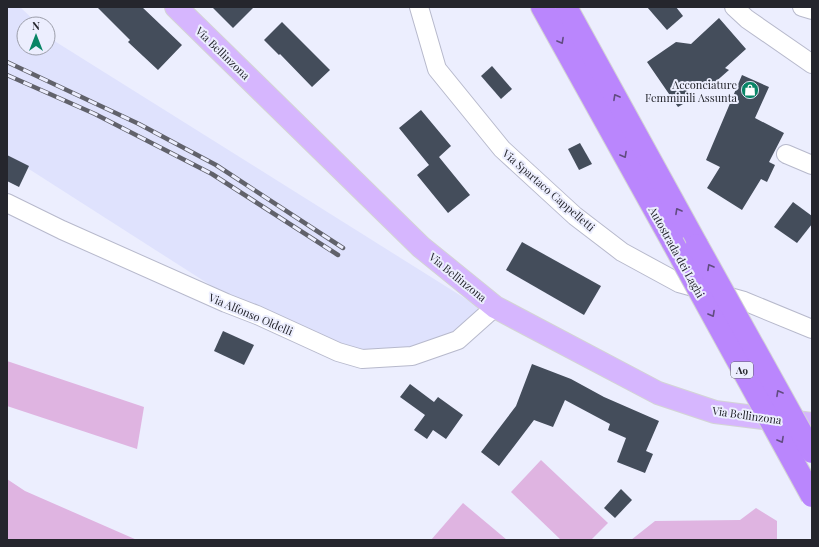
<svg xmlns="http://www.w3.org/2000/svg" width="819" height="547" font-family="'Playfair Display',serif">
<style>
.built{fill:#dfe2fd}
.green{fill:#dfb4e1}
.building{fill:#444d5b}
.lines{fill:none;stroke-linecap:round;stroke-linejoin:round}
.minor-casing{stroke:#b7b9cc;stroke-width:20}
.major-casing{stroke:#d3d4d5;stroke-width:24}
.highway-casing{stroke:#d3d4d5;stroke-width:24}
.minor{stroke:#fff;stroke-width:18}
.major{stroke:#d6b6fe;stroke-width:22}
.highway{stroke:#ba86fd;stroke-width:22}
.rail-casing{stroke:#61626b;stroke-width:4.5}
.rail{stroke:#eceefe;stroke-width:3;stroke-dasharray:9;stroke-linecap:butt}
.highway-bridge-casing{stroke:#d3d4d5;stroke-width:24;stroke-linecap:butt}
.highway-bridge{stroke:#ba86fd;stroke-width:22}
.oneway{stroke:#614c80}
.labels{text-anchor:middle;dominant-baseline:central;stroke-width:4;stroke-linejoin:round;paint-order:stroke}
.shield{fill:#eceefe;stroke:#61626c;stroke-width:1}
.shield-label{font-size:10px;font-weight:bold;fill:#25262d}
.street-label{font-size:11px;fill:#25262d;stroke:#eceefe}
.poi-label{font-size:11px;fill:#25262d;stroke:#eceefe;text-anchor:end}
</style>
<rect width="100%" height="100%" fill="#eceefe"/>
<polygon class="built" points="7,7 20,7 38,24 24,24 24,48 48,48 48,34 56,42 482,309 458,340 362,359 257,315 7,155"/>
<g class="green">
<polygon points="7,361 144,407 137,449 7,406"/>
<polygon points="541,460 608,523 591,540 561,540 511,492"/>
<polygon points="7,479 25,491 137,540 7,540"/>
<polygon points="463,503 507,540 431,540"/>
<polygon points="756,508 777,521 777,540 631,540 655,521 740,520"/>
</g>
<g class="building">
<polygon points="97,7 142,7 182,45 158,70 128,42 130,40"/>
<polygon points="212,7 254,7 233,28"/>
<polygon points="647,7 676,7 683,16 667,30"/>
<polygon points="719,18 746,49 725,68 729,70 713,84 683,84 693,98 678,107 647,62 676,42 691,44"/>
<polygon points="282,22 330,70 312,87 280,54 279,55 264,40"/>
<polygon points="492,66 512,89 501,99 481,76"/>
<polygon points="742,75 769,87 755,118 784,133 769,162 775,165 767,182 761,179 742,210 707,188 720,167 706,160"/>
<polygon points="421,110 451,146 439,157 470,195 448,213 417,175 429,165 399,128"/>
<polygon points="580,143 592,164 579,170 568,149"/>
<polygon points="7,155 29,166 19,187 7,181"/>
<polygon points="793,202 812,216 812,224 797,243 774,227"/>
<polygon points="522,242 601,286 584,315 506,270"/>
<polygon points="223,331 254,345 244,365 214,351"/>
<polygon points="532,364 571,379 604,397 659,421 646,451 653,454 645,473 617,462 626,438 608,430 610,424 565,400 553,427 534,420 499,466 481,452 516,406"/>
<polygon points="410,384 434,402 438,397 463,415 446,439 433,430 427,439 414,430 425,415 400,397"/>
<polygon points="621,489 632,500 615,518 604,508"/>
</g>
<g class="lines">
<defs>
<g id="minor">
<polyline points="419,7 437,69 502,149 575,216 622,252 679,283 744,301 812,329"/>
<polyline points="734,7 747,19 812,64"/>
<polyline points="802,7 812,10"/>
<polyline points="786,154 812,165"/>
<polyline points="7,203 62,230 226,303 257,315 338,352 362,359 412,356 458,340 495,307"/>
</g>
<polyline id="major" points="176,7 421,247 495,307 658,393 715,412 812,424"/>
<g id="highway">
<polyline points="542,7 673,243"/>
<polyline points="566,7 697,245"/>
</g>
</defs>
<use href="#minor" class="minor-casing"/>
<use href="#major" class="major-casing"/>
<use href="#highway" class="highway-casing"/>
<use href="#minor" class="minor"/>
<use href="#major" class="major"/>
<use href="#highway" class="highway"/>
<defs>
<g id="rail">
<polyline points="7,62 139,124 216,165 343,248"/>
<polyline points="7,75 95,114 212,174 338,255"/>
</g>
</defs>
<use href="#rail" class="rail-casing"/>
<use href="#rail" class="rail"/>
<defs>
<g id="highway-bridge">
<polyline points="673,243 812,496"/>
<polyline points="697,245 812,452"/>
</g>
</defs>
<use href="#highway-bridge" class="highway-bridge-casing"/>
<use href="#highway-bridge" class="highway-bridge"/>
</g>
<defs><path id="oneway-chevron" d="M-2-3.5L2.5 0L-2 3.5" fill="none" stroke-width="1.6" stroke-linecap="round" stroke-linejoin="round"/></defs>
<g class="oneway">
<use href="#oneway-chevron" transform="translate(561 41) rotate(61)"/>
<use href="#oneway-chevron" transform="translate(616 97) rotate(-119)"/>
<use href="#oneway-chevron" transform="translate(624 155) rotate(61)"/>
<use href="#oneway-chevron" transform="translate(678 211) rotate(-119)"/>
<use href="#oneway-chevron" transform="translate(710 267) rotate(-119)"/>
<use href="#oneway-chevron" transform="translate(712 314) rotate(61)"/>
<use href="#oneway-chevron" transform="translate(779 393) rotate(-119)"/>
<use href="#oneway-chevron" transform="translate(781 440) rotate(61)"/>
</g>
<defs>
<symbol id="shop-disc" viewBox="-11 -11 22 22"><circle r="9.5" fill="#098566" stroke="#eceefe"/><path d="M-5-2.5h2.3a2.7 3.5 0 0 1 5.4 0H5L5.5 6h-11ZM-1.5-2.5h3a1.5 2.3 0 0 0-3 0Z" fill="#fff"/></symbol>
</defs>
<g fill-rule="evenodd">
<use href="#shop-disc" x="740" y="80" width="20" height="20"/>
</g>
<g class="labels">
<rect class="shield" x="731" y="362" width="22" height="16" rx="3"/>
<g class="shield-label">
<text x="742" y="370">A9</text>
</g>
<g class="street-label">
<text transform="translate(223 53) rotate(44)">Via Bellinzona</text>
<text transform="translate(549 190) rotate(41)">Via Spartaco Cappelletti</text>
<text transform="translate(677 252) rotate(61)">Autostrada dei Laghi</text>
<text transform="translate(458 277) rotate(39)">Via Bellinzona</text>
<text transform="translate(251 314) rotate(23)">Via Alfonso Oldelli</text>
<text transform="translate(747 415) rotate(8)">Via Bellinzona</text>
</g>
<g class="poi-label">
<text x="737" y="84">Acconciature<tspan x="737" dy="13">Femminili Assunta</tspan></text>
</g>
</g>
<rect width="819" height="547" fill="none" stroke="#25262d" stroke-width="16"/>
<g transform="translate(36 36)"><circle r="19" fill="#eceefe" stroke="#9c9eaa"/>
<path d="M0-3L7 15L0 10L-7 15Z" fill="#098566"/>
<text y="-6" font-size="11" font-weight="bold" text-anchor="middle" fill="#25262d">N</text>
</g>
</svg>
